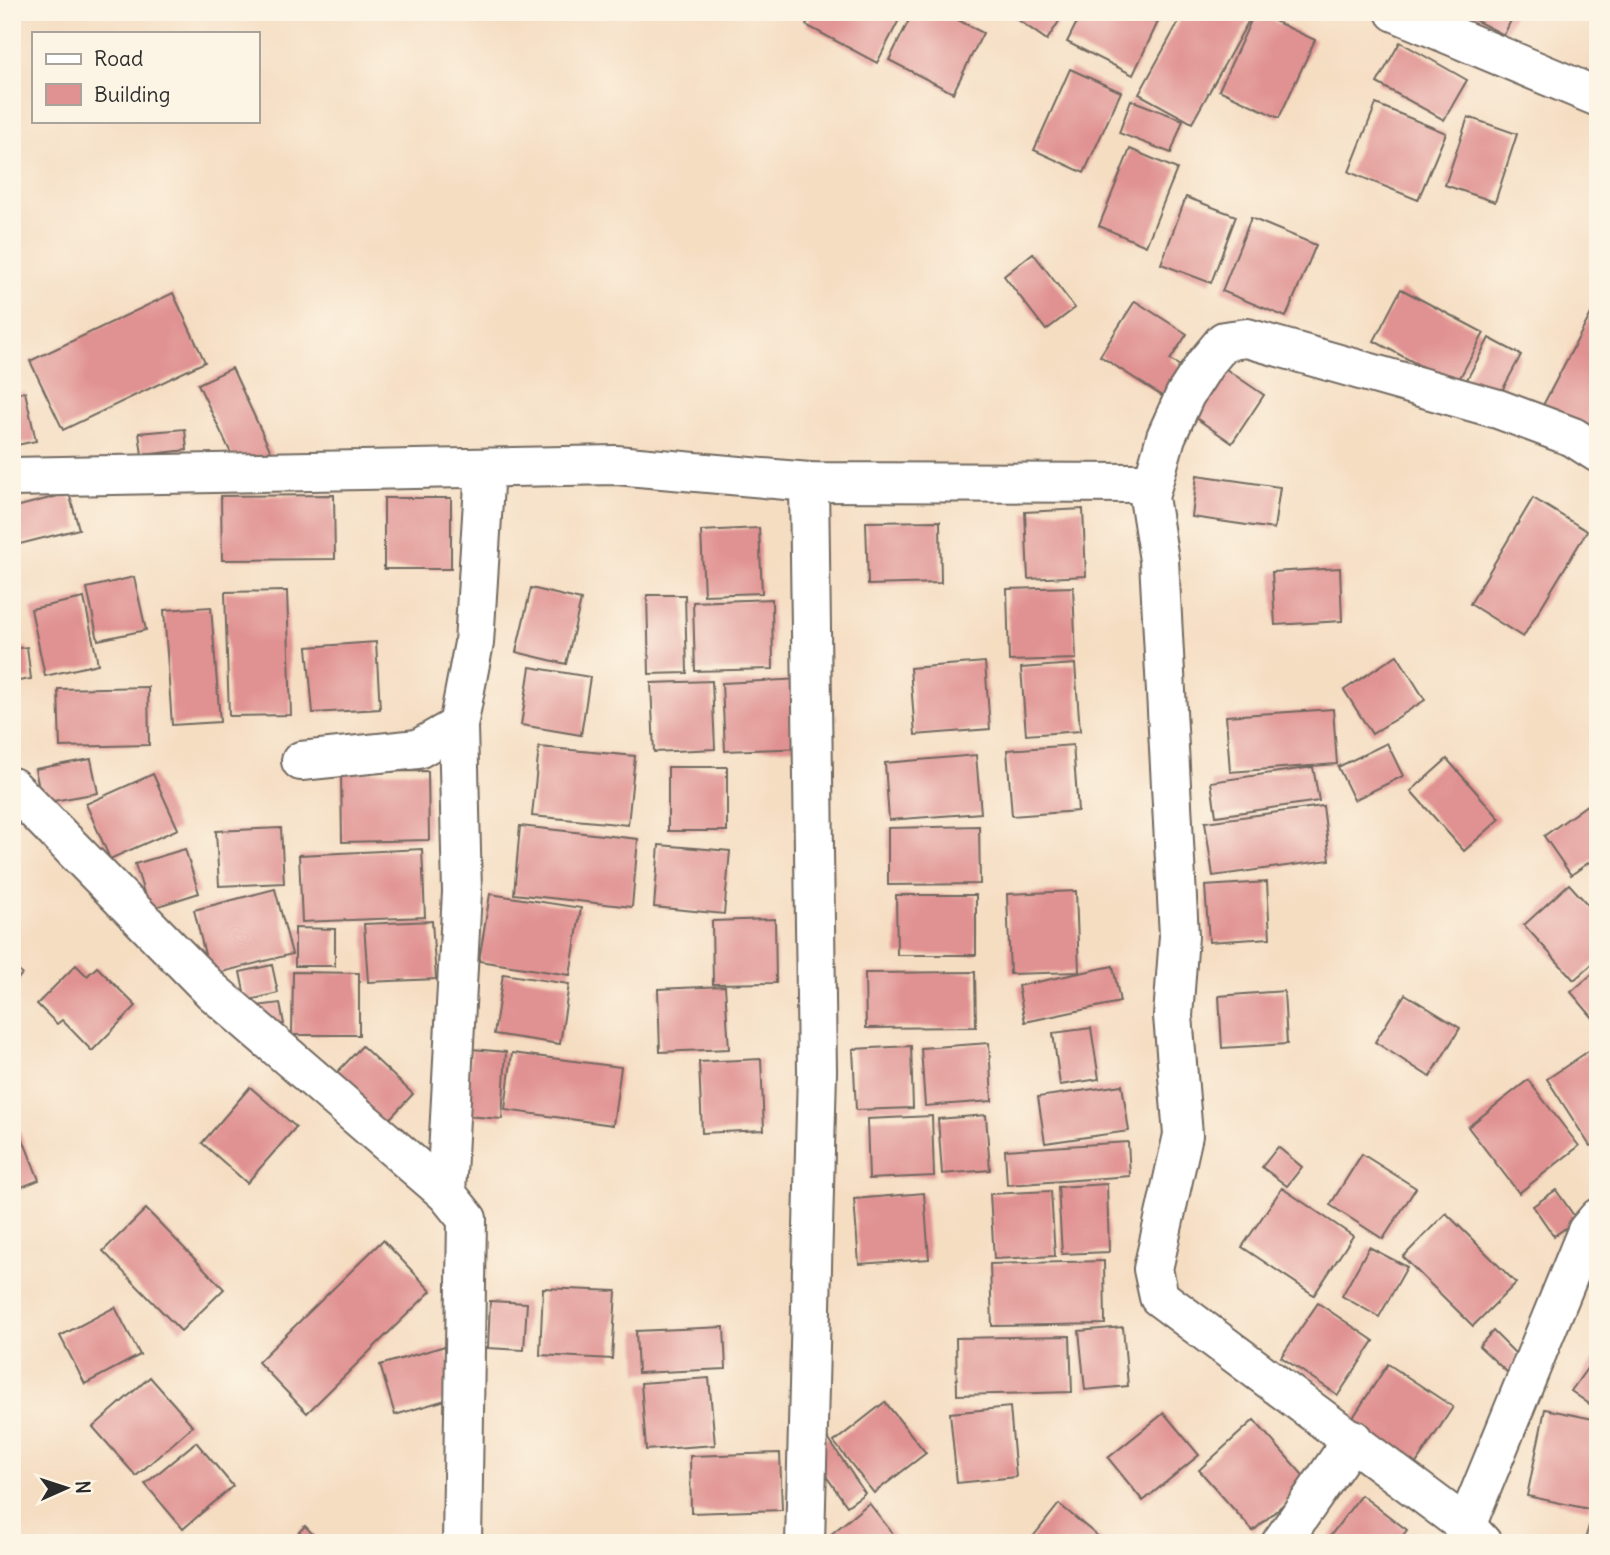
<svg xmlns="http://www.w3.org/2000/svg" width="1610" height="1555" font-family="Delius,sans-serif">
<style>
.building{fill:#e09191}
.lines{fill:none;stroke-linecap:round;stroke-linejoin:round}
.minor-casing{stroke:#726960;stroke-width:42}
.minor{stroke:#fff;stroke-width:38}
</style>
<rect width="100%" height="100%" fill="#fcf5e5"/>
<filter id="ink" filterUnits="userSpaceOnUse"><feTurbulence type="fractalNoise" baseFrequency=".0143" numOctaves="2"/><feDisplacementMap in="SourceGraphic" scale="14" xChannelSelector="R" yChannelSelector="G"/><feConvolveMatrix kernelMatrix="1 2 1 2 8 2 1 2 1" color-interpolation-filters="sRGB"/></filter>
<filter id="wash" filterUnits="userSpaceOnUse"><feTurbulence type="fractalNoise" baseFrequency=".00686" numOctaves="4" result="noise"/><feDisplacementMap in="SourceGraphic" scale="28" xChannelSelector="R" yChannelSelector="G"/><feGaussianBlur stdDeviation="1.57" result="paint"/><feColorMatrix in="noise" values="0 0 0 0 0 0 0 0 0 0 0 0 0 0 0 0 0 1.4 0 .05"/><feComposite in="paint" operator="in"/></filter>
<g filter="url(#wash)">
<rect width="100%" height="100%" fill="#f5ddc2"/>
<g id="blocks">
<g class="building">
<polygon points="812,12 903,12 877,63 806,25"/>
<polygon points="913,12 943,12 983,33 953,93 889,60"/>
<polygon points="1007,12 1065,12 1047,40"/>
<polygon points="1082,12 1138,12 1158,22 1133,75 1067,42"/>
<polygon points="1184,12 1253,13 1192,123 1139,94"/>
<polygon points="1255,12 1315,40 1279,118 1219,90"/>
<polygon points="1459,12 1515,12 1504,35"/>
<polygon points="1400,42 1467,80 1444,120 1377,83"/>
<polygon points="1070,69 1121,92 1084,173 1034,150"/>
<polygon points="1131,100 1183,120 1171,153 1119,133"/>
<polygon points="1376,104 1446,133 1418,200 1349,172"/>
<polygon points="1468,117 1517,134 1495,202 1445,185"/>
<polygon points="1130,149 1177,169 1146,246 1099,226"/>
<polygon points="1186,197 1236,216 1211,283 1161,264"/>
<polygon points="1251,218 1316,245 1286,317 1222,291"/>
<polygon points="1033,253 1075,308 1046,330 1004,276"/>
<polygon points="1401,289 1484,333 1456,385 1374,341"/>
<polygon points="173,293 205,362 63,430 30,361"/>
<polygon points="1135,301 1187,334 1170,360 1192,373 1173,403 1100,356"/>
<polygon points="1593,310 1598,312 1598,433 1540,411"/>
<polygon points="1489,338 1521,355 1496,402 1464,385"/>
<polygon points="1217,363 1264,395 1232,443 1186,411"/>
<polygon points="232,368 272,454 239,470 198,384"/>
<polygon points="25,392 36,441 12,446 12,394"/>
<polygon points="185,429 187,450 142,455 139,433"/>
<polygon points="1197,475 1280,487 1274,529 1192,517"/>
<polygon points="69,493 79,529 12,546 12,508"/>
<polygon points="334,495 335,559 222,560 221,496"/>
<rect x="384" y="498" width="67" height="71"/>
<polygon points="1533,498 1587,531 1523,637 1470,604"/>
<polygon points="1083,509 1086,576 1028,579 1025,512"/>
<polygon points="940,521 941,583 868,585 866,522"/>
<polygon points="759,528 762,593 704,595 701,531"/>
<polygon points="1340,568 1342,621 1275,625 1272,572"/>
<polygon points="134,577 146,630 98,640 87,588"/>
<polygon points="1073,587 1076,659 1009,661 1007,589"/>
<polygon points="531,588 581,600 566,664 516,652"/>
<polygon points="287,591 291,715 229,716 225,592"/>
<polygon points="647,595 685,595 687,673 649,674"/>
<polygon points="84,598 98,664 45,676 31,609"/>
<polygon points="772,599 773,669 695,671 693,602"/>
<polygon points="211,607 220,722 172,725 164,610"/>
<polygon points="376,642 380,709 313,713 307,647"/>
<polygon points="27,647 31,679 12,682 12,649"/>
<polygon points="1397,655 1425,700 1372,734 1344,690"/>
<polygon points="985,662 990,729 915,735 910,668"/>
<polygon points="1075,664 1080,731 1026,735 1021,668"/>
<polygon points="530,667 590,677 581,735 521,725"/>
<polygon points="802,679 805,748 725,751 722,683"/>
<polygon points="712,681 715,749 654,752 651,683"/>
<polygon points="148,687 149,745 60,747 58,689"/>
<polygon points="1333,709 1337,764 1230,772 1226,716"/>
<polygon points="1387,743 1403,776 1354,800 1338,767"/>
<polygon points="1073,745 1078,811 1012,816 1007,750"/>
<polygon points="539,747 635,756 628,825 532,816"/>
<polygon points="976,755 981,813 889,820 885,763"/>
<polygon points="91,759 98,793 42,803 35,769"/>
<polygon points="1447,759 1500,819 1464,851 1411,791"/>
<rect x="668" y="767" width="59" height="64"/>
<polygon points="1313,767 1319,801 1216,816 1211,782"/>
<polygon points="428,771 429,840 342,842 341,772"/>
<polygon points="153,774 178,829 110,859 86,804"/>
<polygon points="1598,797 1598,856 1571,875 1544,836"/>
<polygon points="1323,806 1330,860 1213,876 1205,822"/>
<polygon points="520,826 638,839 632,907 514,894"/>
<polygon points="979,826 980,884 888,885 888,828"/>
<polygon points="281,828 284,883 219,886 216,831"/>
<polygon points="659,845 730,851 724,914 654,907"/>
<polygon points="185,849 199,893 149,909 135,864"/>
<polygon points="422,849 425,917 302,922 299,855"/>
<polygon points="1267,882 1270,938 1209,942 1205,886"/>
<polygon points="1569,884 1598,916 1598,959 1574,980 1524,925"/>
<polygon points="275,889 292,954 210,975 194,910"/>
<polygon points="1076,891 1079,972 1010,974 1007,894"/>
<polygon points="490,894 581,908 570,975 479,961"/>
<polygon points="896,895 976,895 976,955 897,955"/>
<polygon points="775,919 776,983 713,984 712,921"/>
<polygon points="432,921 436,979 368,982 364,924"/>
<polygon points="295,928 335,929 335,966 295,966"/>
<polygon points="76,965 87,976 97,967 136,1006 92,1051 62,1020 57,1024 37,1004"/>
<polygon points="272,965 278,993 246,1001 240,972"/>
<polygon points="12,966 22,974 12,986"/>
<polygon points="1113,966 1120,1002 1025,1022 1018,986"/>
<polygon points="1598,969 1598,1024 1571,992"/>
<polygon points="293,972 359,973 359,1035 292,1035"/>
<polygon points="975,972 976,1027 866,1028 865,973"/>
<polygon points="503,974 569,984 560,1044 494,1034"/>
<polygon points="725,986 729,1049 660,1052 658,989"/>
<polygon points="1284,991 1287,1044 1222,1048 1219,996"/>
<polygon points="1405,994 1460,1028 1430,1077 1375,1042"/>
<polygon points="280,1003 284,1024 259,1027 256,1006"/>
<polygon points="1091,1028 1099,1079 1060,1085 1053,1033"/>
<polygon points="989,1043 992,1101 925,1106 921,1048"/>
<polygon points="362,1046 413,1094 380,1129 329,1081"/>
<polygon points="911,1046 913,1108 856,1110 853,1049"/>
<polygon points="1596,1046 1598,1141 1590,1146 1547,1079"/>
<polygon points="471,1049 506,1052 502,1119 467,1116"/>
<polygon points="512,1053 621,1067 613,1125 505,1110"/>
<polygon points="761,1059 764,1130 702,1133 699,1062"/>
<polygon points="1528,1080 1579,1146 1519,1193 1468,1127"/>
<polygon points="1122,1085 1129,1131 1045,1143 1038,1097"/>
<polygon points="250,1087 296,1127 247,1183 202,1143"/>
<polygon points="986,1115 990,1170 942,1174 938,1119"/>
<polygon points="932,1116 934,1176 869,1179 867,1119"/>
<polygon points="17,1124 39,1180 12,1191 12,1126"/>
<polygon points="1128,1142 1130,1176 1007,1185 1005,1150"/>
<polygon points="1278,1147 1302,1167 1287,1186 1262,1167"/>
<polygon points="1362,1154 1416,1188 1383,1239 1330,1205"/>
<polygon points="1107,1184 1109,1252 1062,1254 1058,1187"/>
<polygon points="1282,1188 1353,1236 1314,1295 1242,1247"/>
<polygon points="1556,1190 1577,1220 1554,1236 1533,1206"/>
<polygon points="1051,1191 1055,1256 994,1259 990,1194"/>
<polygon points="924,1193 929,1259 859,1264 854,1199"/>
<polygon points="146,1209 224,1289 181,1331 103,1251"/>
<polygon points="1446,1213 1516,1283 1473,1326 1403,1257"/>
<polygon points="383,1240 431,1291 307,1413 258,1362"/>
<polygon points="1369,1247 1407,1267 1379,1317 1342,1296"/>
<polygon points="1104,1261 1105,1324 992,1326 990,1264"/>
<polygon points="543,1288 616,1291 612,1359 540,1355"/>
<polygon points="490,1301 527,1303 524,1350 488,1348"/>
<polygon points="1318,1303 1374,1341 1338,1395 1281,1357"/>
<polygon points="115,1307 140,1355 85,1384 60,1336"/>
<polygon points="724,1327 726,1369 638,1373 636,1331"/>
<polygon points="1123,1327 1128,1386 1085,1390 1079,1331"/>
<polygon points="1493,1331 1522,1360 1509,1374 1479,1346"/>
<polygon points="1070,1336 1072,1392 957,1395 956,1338"/>
<polygon points="445,1346 459,1396 395,1415 380,1365"/>
<polygon points="1598,1353 1598,1410 1571,1391"/>
<polygon points="1388,1364 1453,1407 1415,1465 1350,1422"/>
<polygon points="150,1377 193,1426 136,1476 93,1427"/>
<polygon points="709,1378 715,1445 646,1450 641,1383"/>
<polygon points="885,1402 926,1453 874,1493 834,1442"/>
<polygon points="1010,1407 1016,1477 957,1483 950,1413"/>
<polygon points="1545,1409 1598,1420 1598,1468 1589,1509 1527,1496"/>
<polygon points="1164,1413 1199,1455 1143,1501 1108,1458"/>
<polygon points="1254,1420 1309,1482 1253,1531 1199,1470"/>
<polygon points="827,1437 865,1493 847,1506 808,1450"/>
<polygon points="196,1442 233,1486 183,1529 145,1484"/>
<polygon points="780,1453 782,1510 691,1513 690,1456"/>
<polygon points="1361,1495 1407,1530 1397,1543 1325,1543"/>
<polygon points="869,1503 900,1543 837,1543 830,1535"/>
<polygon points="1059,1504 1106,1543 1028,1543"/>
<polygon points="305,1526 321,1543 288,1543"/>
<polygon points="1589,1526 1598,1529 1598,1543 1584,1543"/>
</g>
</g>
</g>
<g filter="url(#ink)">
<use href="#blocks" fill-opacity="0" stroke="#726960" stroke-width="2"/>
<g class="lines">
<defs>
<g id="minor">
<polyline points="1395,12 1598,97"/>
<polyline points="12,477 616,465 809,482 1150,483"/>
<polyline points="301,761 418,749 458,726"/>
<polyline points="12,787 212,991 446,1193 467,1219 462,1543"/>
<polyline points="446,1193 462,892 458,726 474,643 485,469"/>
<polyline points="1466,1526 1587,1231 1598,1218"/>
<polyline points="805,1543 817,1071 809,482"/>
<polyline points="1281,1543 1353,1439"/>
<polyline points="1482,1543 1466,1526 1159,1297 1153,1269 1183,1135 1173,1016 1179,936 1159,560 1149,497 1166,437 1185,395 1205,364 1224,341 1247,338 1498,409 1573,437 1598,453"/>
</g>
</defs>
<use href="#minor" class="minor-casing"/>
<use href="#minor" class="minor"/>
</g>
</g>
<rect width="1610" height="1555" fill="none" stroke="#fcf5e5" stroke-width="42"/>
<rect x="32" y="32" width="228" height="91" fill="#fcf5e5" stroke="#a8a49b" stroke-width="2"/>
<rect x="46" y="54" width="35" height="10" fill="#ffffff" stroke="#a8a49b" stroke-width="2"/>
<text x="94" y="66" font-size="21" fill="#2b2b2b">Road</text>
<rect x="46" y="84" width="35" height="21" fill="#e09191" stroke="#a8a49b" stroke-width="2"/>
<text x="94" y="102" font-size="21" fill="#2b2b2b">Building</text>
<g transform="translate(66 1488) rotate(87)" stroke="#fcf5e5" stroke-width="5" paint-order="stroke">
<path d="M0-5L12 26L0 18L-12 26Z" fill="#2b2b2b"/>
<text y="-10" font-size="19" font-weight="bold" text-anchor="middle" fill="#2b2b2b">N</text>
</g>
</svg>
